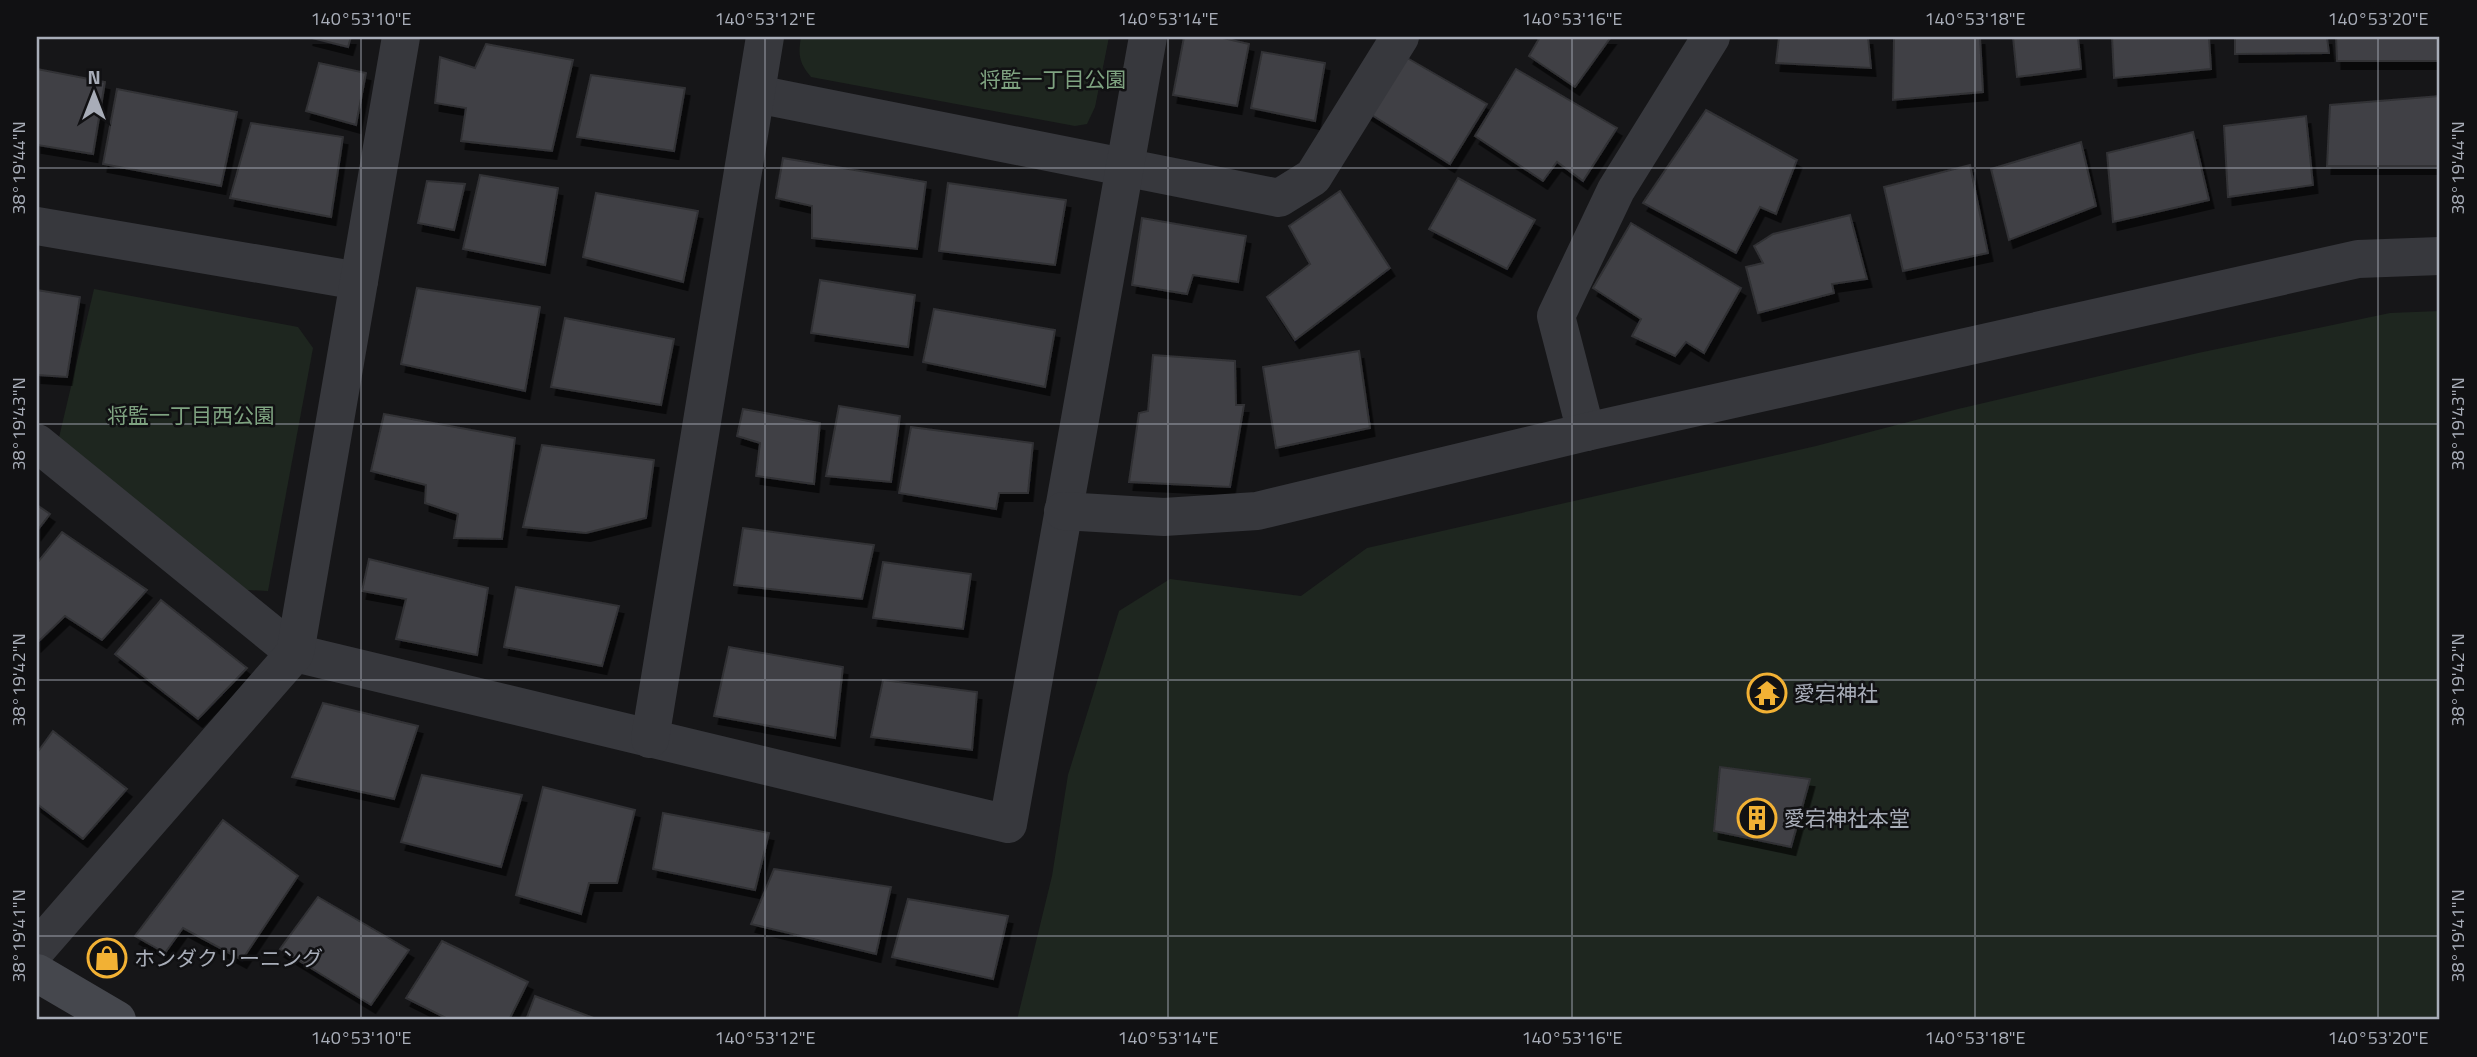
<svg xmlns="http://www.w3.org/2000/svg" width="2477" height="1057" font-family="'Titillium Web','Noto Sans JP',sans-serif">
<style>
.green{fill:#1e261f}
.building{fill:#404145;stroke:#303034;stroke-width:2;filter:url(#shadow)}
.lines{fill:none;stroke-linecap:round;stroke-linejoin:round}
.street{stroke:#37383d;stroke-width:38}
.secondary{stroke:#45474d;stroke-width:38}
.ticks{fill:none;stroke:#a8adb8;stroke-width:2;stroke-opacity:0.45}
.labels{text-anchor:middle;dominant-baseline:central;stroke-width:5;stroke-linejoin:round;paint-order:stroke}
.park-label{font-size:21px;fill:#7fa381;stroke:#111113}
.poi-label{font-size:21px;fill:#a8adb8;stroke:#111113;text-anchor:start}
.neatline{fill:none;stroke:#a8adb8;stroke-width:2.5}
.ticks-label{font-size:18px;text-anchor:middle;fill:#a8adb8}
</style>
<defs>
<filter id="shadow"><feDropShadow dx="4.5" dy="8" stdDeviation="0" flood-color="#0009"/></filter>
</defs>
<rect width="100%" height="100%" fill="#161618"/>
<g class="green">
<path d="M801 37H1109L1095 107 1087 124 1075 126 811 77C799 63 798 55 801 37Z"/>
<polygon points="94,289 298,327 313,348 268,591 247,590 57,446"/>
<polygon points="2440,311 2440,1020 1017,1020 1052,876 1068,775 1119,611 1170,579 1301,596 1367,548 1816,446 1958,409 2198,353 2390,313"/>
</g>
<g class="building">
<polygon points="308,37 351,37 348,47"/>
<polygon points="1184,37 1219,37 1249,44 1237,106 1173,95"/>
<polygon points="1540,37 1611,37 1575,87 1529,56"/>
<polygon points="1779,37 1868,37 1871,68 1776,63"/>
<polygon points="1894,37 1980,37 1983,92 1893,100"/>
<polygon points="2013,37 2078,37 2081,69 2017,77"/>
<polygon points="2112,37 2209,37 2211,69 2114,78"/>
<polygon points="2235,37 2327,37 2329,53 2235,54"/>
<polygon points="2336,37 2440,37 2439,61 2337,61"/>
<polygon points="486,44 573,60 552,151 461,141 466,108 435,103 440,57 475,68"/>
<polygon points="1262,52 1325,63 1315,121 1251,108"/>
<polygon points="1402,55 1487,104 1450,164 1367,112"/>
<polygon points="319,63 366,73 356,125 306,111"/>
<polygon points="37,69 105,82 93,154 37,145"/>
<polygon points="1516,69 1617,128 1583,181 1557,162 1543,181 1475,136"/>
<polygon points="591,75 685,88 674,151 577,137"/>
<polygon points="117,89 237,112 221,186 103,164"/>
<polygon points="2439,96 2440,166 2327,166 2330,105"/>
<polygon points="1706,110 1797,160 1776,214 1760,207 1736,253 1643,203"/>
<polygon points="2306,116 2313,185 2228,197 2224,126"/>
<polygon points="251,123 343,137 331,217 230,198"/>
<polygon points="2193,132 2209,200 2113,222 2107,153"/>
<polygon points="2081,142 2096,206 2009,240 1991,169"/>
<polygon points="783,158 926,182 917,249 812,238 812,206 776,198"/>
<polygon points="1970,165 1988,253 1903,271 1884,187"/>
<polygon points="480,175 558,188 545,265 463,249"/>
<polygon points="1458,178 1535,220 1507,269 1429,229"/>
<polygon points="427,181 465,184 454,230 418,223"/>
<polygon points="948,183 1066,200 1055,265 939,251"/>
<polygon points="1340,191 1390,268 1295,340 1267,297 1310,264 1289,226"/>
<polygon points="596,193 698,211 683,282 583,257"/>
<polygon points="1850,215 1867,279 1832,284 1834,293 1758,313 1746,267 1763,263 1754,246 1773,234"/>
<polygon points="1142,218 1246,236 1238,282 1193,275 1187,294 1132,285"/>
<polygon points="1631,223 1741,288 1704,353 1686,342 1675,356 1632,336 1641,319 1593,288"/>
<polygon points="820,280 915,295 908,347 811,333"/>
<polygon points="417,288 540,307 525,391 401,364"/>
<polygon points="37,290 80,297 67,377 37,375"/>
<polygon points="934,309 1055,330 1045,387 923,362"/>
<polygon points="565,318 674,339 661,405 551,387"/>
<polygon points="1359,351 1370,428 1276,448 1263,367"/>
<polygon points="1153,355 1235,361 1236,405 1244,405 1230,487 1129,482 1139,413 1148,411"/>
<polygon points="839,406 900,416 891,482 826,476"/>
<polygon points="743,409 820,423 814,484 756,476 760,443 737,436"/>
<polygon points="384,414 515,438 502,539 454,538 458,514 425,503 426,485 371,471"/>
<polygon points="911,427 1033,443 1028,493 999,493 996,509 899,493"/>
<polygon points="542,445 654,460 646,518 586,533 523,527"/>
<polygon points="37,505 50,514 37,531"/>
<polygon points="743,528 874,545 862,599 734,585"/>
<polygon points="62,532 147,590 102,640 65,616 37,643 37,563"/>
<polygon points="369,559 488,588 477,655 396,639 406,599 362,591"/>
<polygon points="883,562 971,574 963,629 873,618"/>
<polygon points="516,587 619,606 602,666 504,647"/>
<polygon points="161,600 247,668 198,719 115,654"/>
<polygon points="729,647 843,667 835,738 714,716"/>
<polygon points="883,680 977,692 972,750 871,737"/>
<polygon points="323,703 418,726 394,799 292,777"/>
<polygon points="53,731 127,789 83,839 37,804 37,753"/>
<polygon points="1720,767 1810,779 1791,847 1714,831"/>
<polygon points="422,775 522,795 501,867 401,842"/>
<polygon points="543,787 635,810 617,883 589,883 581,914 516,895"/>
<polygon points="663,813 769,833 755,890 653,869"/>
<polygon points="223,820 298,876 242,960 183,928 165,953 135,936"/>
<polygon points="774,869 891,887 876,954 751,924"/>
<polygon points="318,897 409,950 371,1005 280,949"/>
<polygon points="908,899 1008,916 993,979 892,957"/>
<polygon points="442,941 528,982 509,1020 450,1020 406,998"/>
<polygon points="535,996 599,1020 526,1020"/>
</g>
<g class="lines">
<g class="street">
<polyline points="756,94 1279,198 1313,177 1400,37"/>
<polyline points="37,226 359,281"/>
<polyline points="1586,432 1556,316 1616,190 1711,37"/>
<polyline points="37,443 295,653 1008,824 1148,37"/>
<polyline points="1063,511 1164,517 1257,511 1586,432 2358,259 2440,256"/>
<polyline points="650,739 765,37"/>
<polyline points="37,949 295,653 401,37"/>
</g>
<polyline class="secondary" points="37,973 117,1020"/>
</g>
<path class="ticks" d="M361 37V1020M765 37V1020M1168 37V1020M1572 37V1020M1975 37V1020M2378 37V1020M37 168H2440M37 424H2440M37 680H2440M37 936H2440"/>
<defs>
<symbol id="temple-ring" viewBox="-11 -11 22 22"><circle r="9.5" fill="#111113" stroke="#f2b134" stroke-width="1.5"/><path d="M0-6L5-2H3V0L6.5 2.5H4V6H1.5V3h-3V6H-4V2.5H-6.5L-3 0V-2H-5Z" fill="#f2b134"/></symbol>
<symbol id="building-ring" viewBox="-11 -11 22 22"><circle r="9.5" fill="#111113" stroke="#f2b134" stroke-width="1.5"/><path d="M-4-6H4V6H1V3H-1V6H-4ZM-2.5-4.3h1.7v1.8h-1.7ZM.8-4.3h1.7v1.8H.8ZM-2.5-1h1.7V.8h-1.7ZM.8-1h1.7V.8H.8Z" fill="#f2b134"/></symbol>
<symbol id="shop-ring" viewBox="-11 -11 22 22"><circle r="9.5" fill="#111113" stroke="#f2b134" stroke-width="1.5"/><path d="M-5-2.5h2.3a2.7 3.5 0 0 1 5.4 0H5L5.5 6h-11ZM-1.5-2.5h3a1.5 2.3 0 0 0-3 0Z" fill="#f2b134"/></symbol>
</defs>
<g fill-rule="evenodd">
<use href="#temple-ring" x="1745" y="671" width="44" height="44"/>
<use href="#building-ring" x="1735" y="796" width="44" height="44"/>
<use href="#shop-ring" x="85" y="936" width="44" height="44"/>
</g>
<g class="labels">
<g class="park-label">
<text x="1053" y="79">将監一丁目公園</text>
<text x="191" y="415">将監一丁目西公園</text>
</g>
<g class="poi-label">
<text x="1794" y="693">愛宕神社</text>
<text x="1784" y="818">愛宕神社本堂</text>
<text x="134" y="958">ホンダクリーニング</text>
</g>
</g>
<rect width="2477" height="1057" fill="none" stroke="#111113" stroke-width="77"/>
<g transform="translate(94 94)" stroke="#111113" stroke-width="5" paint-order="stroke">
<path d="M0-5L12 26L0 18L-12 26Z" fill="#a8adb8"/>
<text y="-10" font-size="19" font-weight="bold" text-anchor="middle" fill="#a8adb8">N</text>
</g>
<rect x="38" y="38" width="2400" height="980" class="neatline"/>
<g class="ticks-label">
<text x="361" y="25">140°53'10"E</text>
<text x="765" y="25">140°53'12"E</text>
<text x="1168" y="25">140°53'14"E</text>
<text x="1572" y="25">140°53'16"E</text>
<text x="1975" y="25">140°53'18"E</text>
<text x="2378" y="25">140°53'20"E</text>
<text transform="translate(19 168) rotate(-90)" y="6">38°19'44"N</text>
<text transform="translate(2458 168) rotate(-90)" y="6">38°19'44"N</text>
<text transform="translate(19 424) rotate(-90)" y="6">38°19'43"N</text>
<text transform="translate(2458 424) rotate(-90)" y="6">38°19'43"N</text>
<text transform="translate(19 680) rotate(-90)" y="6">38°19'42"N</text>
<text transform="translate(2458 680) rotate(-90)" y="6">38°19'42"N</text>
<text transform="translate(19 936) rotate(-90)" y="6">38°19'41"N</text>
<text transform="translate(2458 936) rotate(-90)" y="6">38°19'41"N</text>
<text x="361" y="1044">140°53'10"E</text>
<text x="765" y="1044">140°53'12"E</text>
<text x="1168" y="1044">140°53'14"E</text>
<text x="1572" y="1044">140°53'16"E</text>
<text x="1975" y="1044">140°53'18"E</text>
<text x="2378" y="1044">140°53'20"E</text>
</g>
</svg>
